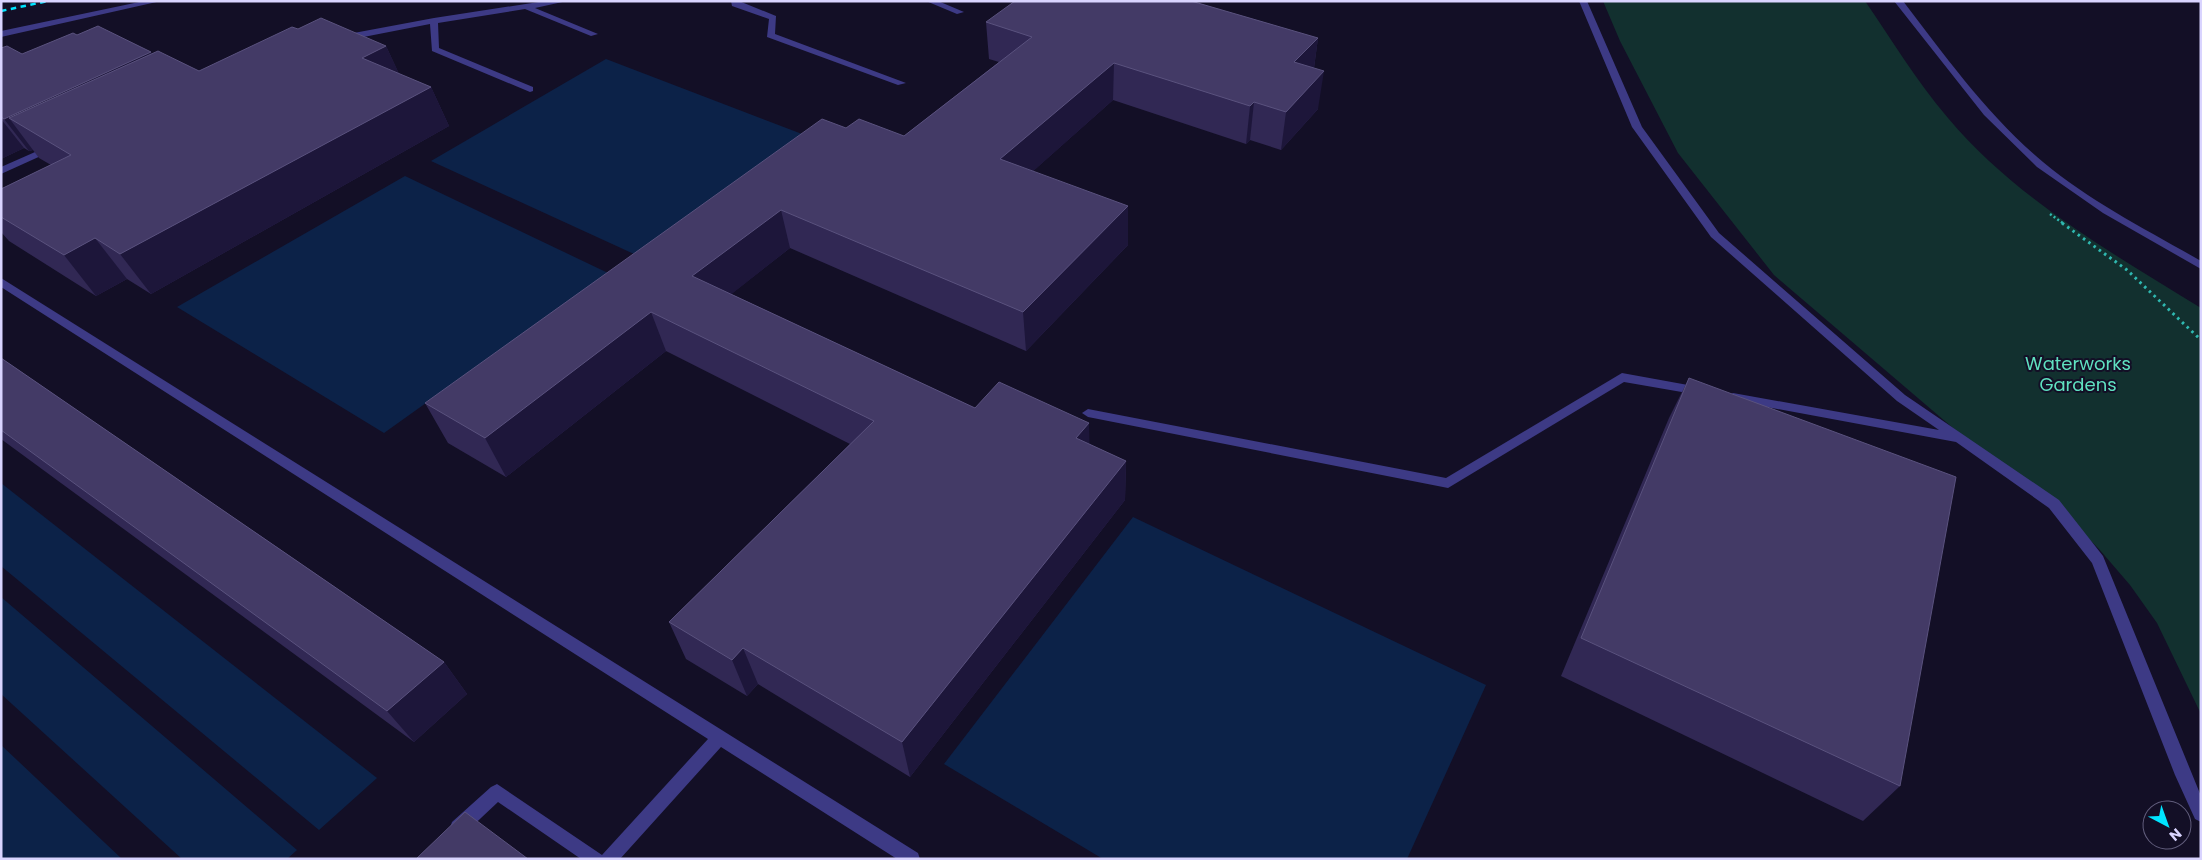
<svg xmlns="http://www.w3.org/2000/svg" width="2202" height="860" font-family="Poppins,sans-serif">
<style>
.green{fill:#12302f}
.water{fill:#0c2248}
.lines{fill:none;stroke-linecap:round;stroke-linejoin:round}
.path-far1{stroke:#2fb8b0;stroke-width:2.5;stroke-dasharray:2 2.5;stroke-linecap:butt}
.path{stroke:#2fb8b0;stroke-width:3;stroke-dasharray:2.5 4;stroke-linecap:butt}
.service{fill:#3d3a85;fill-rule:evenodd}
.tertiary{fill:#3d3a85;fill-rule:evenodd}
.rail{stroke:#00e5ff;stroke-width:2.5;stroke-dasharray:5.5 4.5;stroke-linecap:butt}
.wall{fill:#312854}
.shaded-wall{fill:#1d163a}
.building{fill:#433a66;stroke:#5a527e}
.labels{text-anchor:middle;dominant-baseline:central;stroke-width:4;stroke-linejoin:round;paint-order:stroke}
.park-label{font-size:18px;fill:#5fe0c0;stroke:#130f26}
</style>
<rect width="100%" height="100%" fill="#130f26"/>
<path class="green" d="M1603 1H1865C1892 40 1917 82 1948 118 2016 199 2112 253 2201 308V714L2157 623 2130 585 2099 549 2065 515 1953 428 1774 275 1678 153 1620 41Z"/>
<g class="water">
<polygon points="606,59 802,134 634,254 431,161"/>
<polygon points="405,176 608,273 384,433 177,307"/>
<polygon points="1,483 377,778 319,830 1,566"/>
<polygon points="1133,517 1486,685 1407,859 1103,859 944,764"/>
<polygon points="1,597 297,850 287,859 182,859 1,694"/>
<polygon points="1,745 122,859 1,859"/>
</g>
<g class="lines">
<polyline class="path-far1" points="2050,214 2064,224"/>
<polyline class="path" points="2062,223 2127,270 2201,340"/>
<g class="service">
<polygon points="144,1 161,1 1,37 1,31"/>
<polygon points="545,1 567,1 535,8 598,34 591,36 525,9 438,23 439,48 533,87 533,91 530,92 432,51 430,24 343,41 339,38 343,35 434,18"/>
<polygon points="731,1 739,1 776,16 775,34 906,83 898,85 767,37 769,19 732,6"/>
<polygon points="926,1 938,1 964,12 957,14"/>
<polygon points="1579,1 1587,1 1642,127 1719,233 1905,395 2059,500 2103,556 2201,796 2201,822 2195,819 2175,775 2092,563 2049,508 1956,442 1729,400 1727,397 1733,393 1939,430 1897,401 1711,237 1632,127"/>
<polygon points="51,145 56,148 54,150 1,174 1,167"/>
<polygon points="1,278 918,853 920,859 897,859 721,747 620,859 581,859 498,802 464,834 458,836 452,834 450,828 452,822 491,787 497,784 602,855 708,739 1,287"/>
<polygon points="1622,373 1699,387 1705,391 1699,395 1624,382 1448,488 1088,417 1082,413 1088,409 1446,478"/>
</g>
<path class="tertiary" d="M1894 1H1903C1946 57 1988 116 2043 162 2091 202 2147 230 2201 261V269L2103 213 2037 167 1984 115Z"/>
<polyline class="rail" points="1,11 48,1"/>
</g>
<g class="wall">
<polygon points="986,22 1318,38 1314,68 1318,109 1281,150 1250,140 1246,144 1113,100 1033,171 1128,245 1026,351 790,248 731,294 975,408 1089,423 1089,444 1126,461 1125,500 910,777 758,684 747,696 686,659 669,622 850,444 666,351 506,477 448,443 425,403 846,128 904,136 999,62 989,59"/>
<polygon points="298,29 386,46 399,74 431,87 449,126 151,294 127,279 96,296 9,241 1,232 1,189 51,165 39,158 33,150 29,151 24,148 1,159 1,48 22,54 152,54 199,71"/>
<polygon points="1,358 444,662 467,694 414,742 1,439"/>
<polygon points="1689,378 1900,786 1863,821 1561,676 1669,418"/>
</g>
<g class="shaded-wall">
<polygon points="1318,38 1313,75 1294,62"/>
<polygon points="386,46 404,84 362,58"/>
<polygon points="151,52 171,84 9,118 33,150 29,151 4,119"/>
<polygon points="1114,63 1113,100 1003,198 1000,159"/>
<polygon points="1324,71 1318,109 1281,150 1286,112"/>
<polygon points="431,87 449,126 151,294 120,254"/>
<polygon points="1254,102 1250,140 1246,144 1250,106"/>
<polygon points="1,119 24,148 1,159"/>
<polygon points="1128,206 1128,245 1026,351 1023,312"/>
<polygon points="781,210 790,248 705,315 692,276"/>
<polygon points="95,238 127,279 96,296 64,255"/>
<polygon points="651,312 666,351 506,477 485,438"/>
<polygon points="1089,423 1090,462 1076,438"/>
<polygon points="1126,461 1125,500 910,777 902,742"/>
<polygon points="743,648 758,684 747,696 732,660"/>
<polygon points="444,662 467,694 414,742 387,711"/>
</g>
<g class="building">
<polygon points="1015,1 1191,1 1318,38 1294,62 1324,71 1286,112 1254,102 1250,106 1114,63 1000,159 1128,206 1023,312 781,210 692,276 975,408 999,382 1089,423 1076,438 1126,461 902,742 743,648 732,660 669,622 874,421 651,312 485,438 425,403 822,119 846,128 859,119 904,136 1032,37 986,22"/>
<polygon points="321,18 386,46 362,58 431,87 120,254 95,238 64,255 1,217 1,189 71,155 9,118 158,51 199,71 292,27 298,29"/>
<polygon points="98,26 151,52 4,119 1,117 1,48 7,46 22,54 73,33 77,35"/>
<polygon points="1,358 444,662 387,711 1,430"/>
<polygon points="1689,378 1956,477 1900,786 1581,638"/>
<polygon points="465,812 528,859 416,859"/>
</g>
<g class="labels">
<g class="park-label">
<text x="2078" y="363">Waterworks<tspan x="2078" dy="21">Gardens</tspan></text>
</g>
</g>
<rect width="2202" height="860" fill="none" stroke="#d9d4ff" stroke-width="5"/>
<g transform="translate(2167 825) rotate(139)"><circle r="24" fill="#130f26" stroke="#625e7d"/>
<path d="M0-4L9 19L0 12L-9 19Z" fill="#00e5ff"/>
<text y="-8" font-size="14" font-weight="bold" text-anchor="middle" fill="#d9d4ff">N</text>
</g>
</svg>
